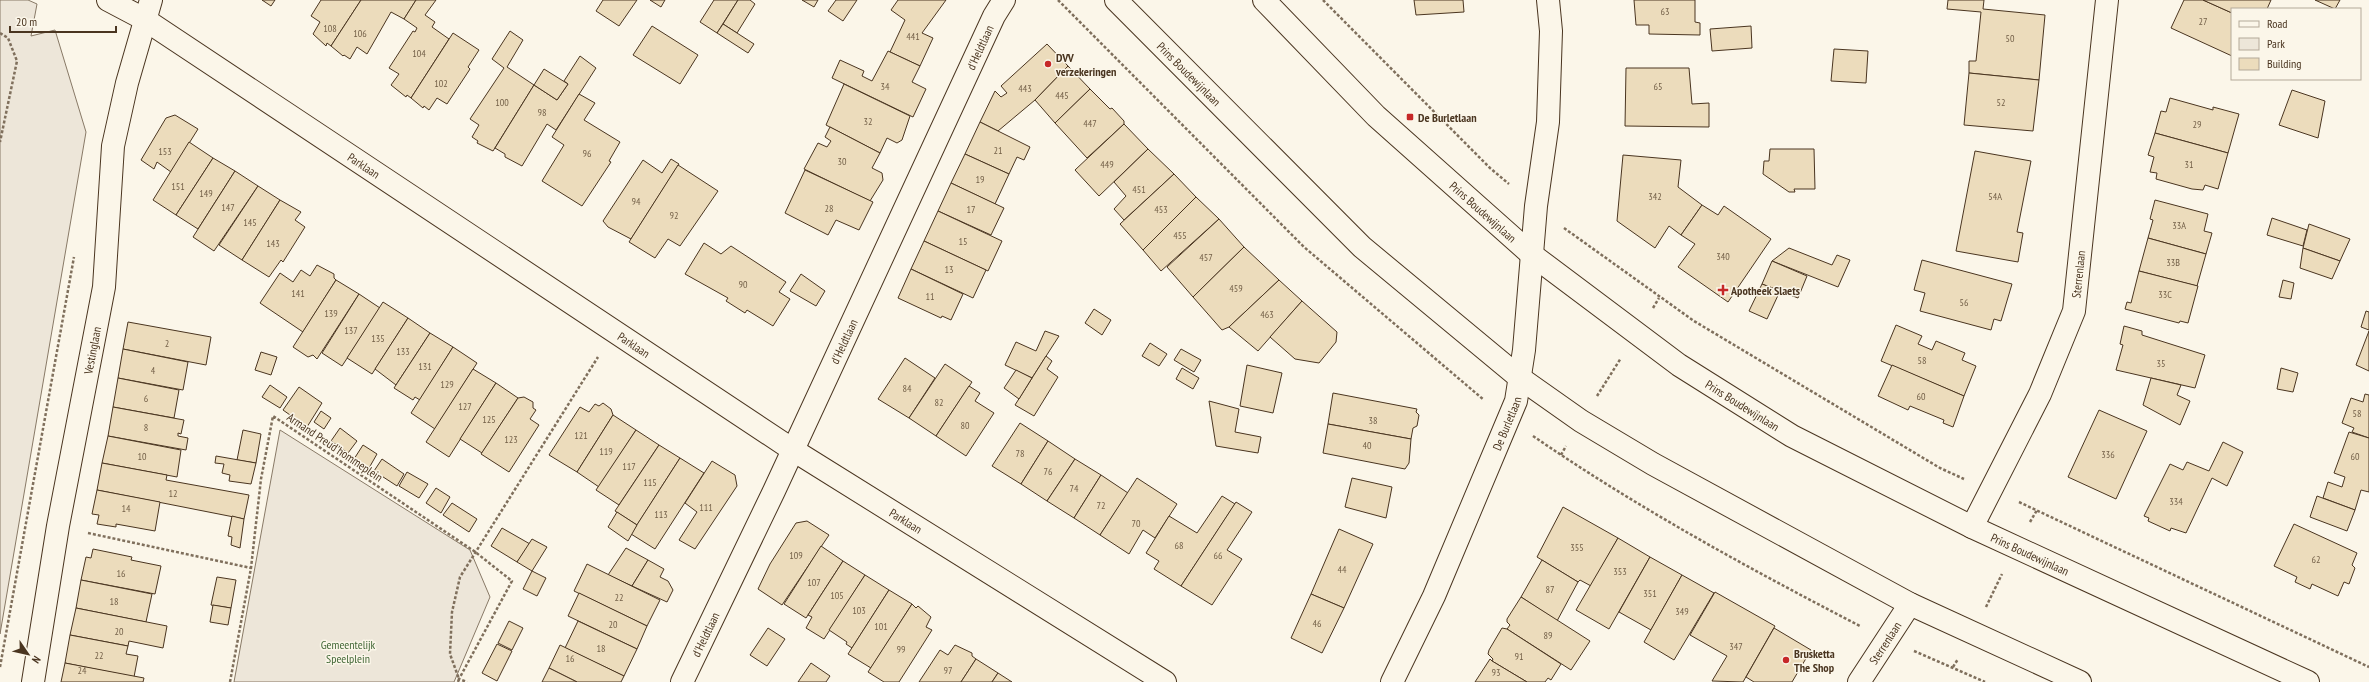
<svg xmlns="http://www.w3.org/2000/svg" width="2369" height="682" font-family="'PT Sans Narrow',sans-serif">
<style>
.green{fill:#ede6d9;stroke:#887966}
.building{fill:#ecdcbc;stroke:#4a3520}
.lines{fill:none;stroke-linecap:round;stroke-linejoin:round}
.street-casing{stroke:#4a3520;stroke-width:24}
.secondary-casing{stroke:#4a3520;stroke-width:24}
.path{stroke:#7f6f5c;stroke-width:2.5;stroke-dasharray:3 2;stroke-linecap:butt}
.street{stroke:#fbf6e9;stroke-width:22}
.secondary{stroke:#fbf6e9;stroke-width:22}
.poi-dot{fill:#c62828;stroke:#fbf6e9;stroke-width:1.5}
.labels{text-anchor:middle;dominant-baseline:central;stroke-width:3;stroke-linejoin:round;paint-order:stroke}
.number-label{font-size:10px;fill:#725f47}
.street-label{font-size:12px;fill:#4a3520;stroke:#fbf6e9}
.poi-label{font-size:12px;font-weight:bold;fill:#4a3520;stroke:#fbf6e9;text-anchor:start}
.park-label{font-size:12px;fill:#436837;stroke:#fbf6e9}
</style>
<rect width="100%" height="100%" fill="#fbf6e9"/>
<g class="green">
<polygon points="0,0 28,0 37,4 31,36 55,30 86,132 0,634"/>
<polygon points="280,430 470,550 490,597 454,682 234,682"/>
</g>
<g class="building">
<polygon points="262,0 275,0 271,6"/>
<polygon points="321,0 361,0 331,46 327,43 326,46 313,34 320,22 311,16"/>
<polygon points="361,0 416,0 404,19 391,12 367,54 357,47 350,59 344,55 343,56 331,46"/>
<polygon points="416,0 436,0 425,15 435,22 432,27 449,39 411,98 407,95 406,97 391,85 399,74 389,68 413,31 415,32 417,28 404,19"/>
<polygon points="603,0 637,0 619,26 596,11"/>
<polygon points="650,0 665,0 661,7"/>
<polygon points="714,0 738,0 717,33 700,22"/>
<polygon points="738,0 750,0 755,4 737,33 723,24"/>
<polygon points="802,0 818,0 814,7"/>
<polygon points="836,0 857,0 843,21 828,11"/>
<polygon points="898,0 946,0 922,33 933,38 920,66 890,52 905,20 891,10"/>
<polygon points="1414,0 1463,0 1464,12 1416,15"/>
<polygon points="1634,0 1695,0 1695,22 1700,23 1700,35 1649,34 1649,25 1636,25"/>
<polygon points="1948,0 1984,0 1983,9 2045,15 2039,80 1969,73 1969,61 1976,61 1981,12 1947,9"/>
<polygon points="2184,0 2203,0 2232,13 2232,56 2171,28"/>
<polygon points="2203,0 2271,0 2267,9 2232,9 2232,13"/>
<polygon points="2315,0 2340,0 2335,9"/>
<polygon points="723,24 754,44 748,53 717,33"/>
<polygon points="652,26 698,55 680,84 633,55"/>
<polygon points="1751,26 1752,48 1712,51 1710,29"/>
<polygon points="510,31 523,40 507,67 534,85 493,151 477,143 478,141 472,137 479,125 470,119 504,68 492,59"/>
<polygon points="453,33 479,50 468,67 470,69 447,104 437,98 429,110 424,106 423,108 411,98"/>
<polygon points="1047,44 1068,66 1035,100 998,131 980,122 995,91 1001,97 1007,93 1001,86"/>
<polygon points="1834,49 1868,51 1866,83 1831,81"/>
<polygon points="888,51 920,66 912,82 926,89 913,117 832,78 840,60 864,71 862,76 872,81"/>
<polygon points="580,56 596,68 556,130 547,124 522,166 505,157 505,154 495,148 534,85 557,100 568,84 564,81"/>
<polygon points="1068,66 1090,89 1055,123 1035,100"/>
<polygon points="1626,68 1689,68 1692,104 1709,103 1709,127 1625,126"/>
<polygon points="544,69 568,84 557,100 534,85"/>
<polygon points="1969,73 2039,80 2033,131 1964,125"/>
<polygon points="844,84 910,116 902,140 897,143 887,138 880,153 826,125"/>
<polygon points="1090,89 1110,109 1112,108 1124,121 1124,124 1087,158 1055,123"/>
<polygon points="2292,90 2325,101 2318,138 2279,125"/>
<polygon points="579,94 595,103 584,120 620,142 609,161 611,162 582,206 542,181 564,145 552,137"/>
<polygon points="2170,98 2213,110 2213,107 2239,114 2228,153 2155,133 2161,111 2166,112"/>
<polygon points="175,115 198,129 171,172 157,162 154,169 141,160 166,118"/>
<polygon points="980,122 1030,147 1024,160 1017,157 1009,174 965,154"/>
<polygon points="1124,124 1148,149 1099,196 1075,170"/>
<polygon points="830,127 880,153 872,168 882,173 883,180 870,201 804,169 818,143 827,147 831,141 825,137"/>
<polygon points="2155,133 2228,153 2218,189 2205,185 2203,190 2192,189 2156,179 2157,173 2150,172 2154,157 2148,155"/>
<polygon points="189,142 213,158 176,215 153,200"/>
<polygon points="1148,149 1174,174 1124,220 1114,209 1126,196 1114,182"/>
<polygon points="1770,149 1814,149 1815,189 1794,189 1795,192 1789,192 1763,174 1764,161 1769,161"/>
<polygon points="1975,151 2031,161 2017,232 2023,233 2018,262 1956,251"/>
<polygon points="965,154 1009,174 995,204 951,183"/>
<polygon points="1623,155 1681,160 1678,187 1702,205 1681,235 1669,226 1655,248 1617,221"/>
<polygon points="213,158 235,171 198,229 176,215"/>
<polygon points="671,159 679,164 631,239 608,227 603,221 643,160 662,173"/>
<polygon points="678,165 718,191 680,246 668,239 655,258 629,242"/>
<polygon points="805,170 873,202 859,230 836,220 828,235 785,213"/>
<polygon points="235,171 258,186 214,251 193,237"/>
<polygon points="1174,174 1196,197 1143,250 1120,224"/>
<polygon points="951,183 1004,208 991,235 938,211"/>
<polygon points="258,186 280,200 242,260 219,245"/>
<polygon points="1196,197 1219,219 1161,271 1143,250"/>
<polygon points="280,200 301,212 295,220 305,227 283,262 281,260 269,277 242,260"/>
<polygon points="2155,200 2208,214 2204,231 2212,233 2206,254 2148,238 2153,220 2150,219"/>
<polygon points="1702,205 1718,215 1724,206 1771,239 1728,302 1678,267 1695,244 1681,235"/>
<polygon points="938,211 1002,241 988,271 924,241"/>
<polygon points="2272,218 2307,230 2303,246 2267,235"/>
<polygon points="1219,219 1244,247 1193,297 1167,267"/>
<polygon points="2309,224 2350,239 2340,261 2303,248"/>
<polygon points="2148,238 2206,254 2197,286 2139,271"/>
<polygon points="924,241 986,270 973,298 911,269"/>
<polygon points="704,243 721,254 731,246 786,282 779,292 790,299 773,326 747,310 745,313 726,301 728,298 685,274"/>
<polygon points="1244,247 1279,280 1229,327 1222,330 1193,297"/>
<polygon points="1789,248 1832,265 1837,255 1850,260 1838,287 1772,261"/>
<polygon points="2303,248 2340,261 2332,279 2300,268"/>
<polygon points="1922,260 2012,284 2001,321 1994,319 1991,330 1920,311 1925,293 1914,290"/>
<polygon points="1772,261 1807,276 1798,298 1762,284"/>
<polygon points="317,265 334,274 334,278 336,280 303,332 260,303 280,273 293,282 301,270 310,276"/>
<polygon points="911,269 963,294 951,320 942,316 941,318 898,298"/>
<polygon points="2139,271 2198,286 2188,323 2180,321 2179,323 2125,309 2127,302 2131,303"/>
<polygon points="801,274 825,291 816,306 790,291"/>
<polygon points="336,280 359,294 317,359 313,355 308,357 293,347"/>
<polygon points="1279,280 1302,301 1258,351 1229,327"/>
<polygon points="2283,280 2294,283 2291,299 2279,297"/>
<polygon points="1762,284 1780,291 1767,319 1749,311"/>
<polygon points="359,294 380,308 342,366 322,353"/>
<polygon points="1302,301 1337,332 1336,342 1319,363 1295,359 1270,337"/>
<polygon points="383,302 408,318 372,374 347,358"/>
<polygon points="1094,309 1111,320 1102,335 1085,323"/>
<polygon points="2366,311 2369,312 2369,330 2361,327"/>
<polygon points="408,318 430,333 396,385 375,369"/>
<polygon points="128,322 211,337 206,365 123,349"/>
<polygon points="1896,325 1922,336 1918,344 1932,350 1936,341 1965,353 1962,360 1976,366 1964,396 1881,361"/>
<polygon points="2124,326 2142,331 2142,335 2205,355 2195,388 2116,370 2123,345 2120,344"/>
<polygon points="1045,331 1059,336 1032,378 1005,365 1016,342 1036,351"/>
<polygon points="2369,331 2369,371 2356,365"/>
<polygon points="430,333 453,347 420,400 415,397 413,400 394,388"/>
<polygon points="1150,343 1167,354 1159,366 1142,356"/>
<polygon points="453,347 477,363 435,429 411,413"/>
<polygon points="123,349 188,362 183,390 118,378"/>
<polygon points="1181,349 1201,360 1194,372 1174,360"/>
<polygon points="261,352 277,357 271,375 255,370"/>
<polygon points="1046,356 1052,361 1047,369 1058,377 1034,416 1015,405"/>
<polygon points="905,358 935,378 909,418 878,399"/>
<polygon points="945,364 972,382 936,436 909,418"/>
<polygon points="1247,365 1282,373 1273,413 1240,406"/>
<polygon points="1892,365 1964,396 1953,427 1943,423 1944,420 1910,406 1908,410 1878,396"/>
<polygon points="1182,368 1199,378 1193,389 1176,379"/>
<polygon points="2281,368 2298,373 2293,392 2277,389"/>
<polygon points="473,369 496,383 449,457 426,442"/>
<polygon points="1016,370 1032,378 1019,399 1004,388"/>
<polygon points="118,378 179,390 174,418 113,407"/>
<polygon points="2151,378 2181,385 2177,395 2190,401 2180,425 2143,405"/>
<polygon points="496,383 518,398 482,453 460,439"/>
<polygon points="270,385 287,397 280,408 262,397"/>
<polygon points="969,386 980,393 975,401 994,413 966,456 936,436"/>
<polygon points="299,387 322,403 307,427 283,410"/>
<polygon points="1333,393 1417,409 1416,412 1419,415 1417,426 1413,428 1411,439 1328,424"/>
<polygon points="2365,394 2369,395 2369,438 2352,432 2354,428 2342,423 2351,398 2363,402"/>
<polygon points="524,397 533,402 533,408 536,410 530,419 539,425 509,472 481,454 518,398"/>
<polygon points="1209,401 1239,409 1235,432 1261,437 1258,453 1216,446"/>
<polygon points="603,403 611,409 613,415 577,472 549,455 580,407 589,412 595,404 599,406"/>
<polygon points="113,407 184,420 181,434 178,433 178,436 188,438 186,450 108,436"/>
<polygon points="2099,410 2147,431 2116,499 2068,477"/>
<polygon points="321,411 331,418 324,429 314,422"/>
<polygon points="613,415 636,430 599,487 577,472"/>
<polygon points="1020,423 1048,441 1021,484 992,466"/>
<polygon points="1328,424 1411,439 1409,463 1405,469 1323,453"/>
<polygon points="340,428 357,441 348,453 331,441"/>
<polygon points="243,430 261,434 256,463 237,460"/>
<polygon points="636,430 659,445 619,505 596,490"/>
<polygon points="2349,432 2369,438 2369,492 2361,490 2355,510 2323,498 2328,482 2342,487 2345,477 2334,473"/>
<polygon points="108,436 181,450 177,477 102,463"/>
<polygon points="1048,441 1075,459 1047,501 1021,484"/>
<polygon points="2223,442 2243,452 2227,486 2212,478 2186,533 2171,528 2170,531 2148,521 2149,518 2144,516 2170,464 2183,470 2187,462 2209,471"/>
<polygon points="363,445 377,454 369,468 354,459"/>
<polygon points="659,445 680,458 637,525 615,511"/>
<polygon points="216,456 256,463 251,484 229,481 230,475 222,473 224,464 215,463"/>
<polygon points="680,458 704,473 655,549 631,534"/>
<polygon points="382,459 404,474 397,486 374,471"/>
<polygon points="1075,459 1101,475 1074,518 1047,501"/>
<polygon points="712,461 735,475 737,486 695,549 679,540 697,512 685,503"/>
<polygon points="102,463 167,475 166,480 249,495 244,519 97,490"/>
<polygon points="407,472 428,484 419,498 399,486"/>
<polygon points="1101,475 1128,493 1100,535 1074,518"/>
<polygon points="1137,478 1177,504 1155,538 1143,530 1129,554 1100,535"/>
<polygon points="1352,478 1392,487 1386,518 1345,507"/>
<polygon points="436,488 450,497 441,513 426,503"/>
<polygon points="97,490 160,502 155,531 116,524 116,527 97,524 99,515 92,514"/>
<polygon points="1222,496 1235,504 1181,586 1154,569 1159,561 1146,553 1169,516 1197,533"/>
<polygon points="2317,496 2355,510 2347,531 2310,517"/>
<polygon points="1236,502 1252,512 1227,550 1242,559 1212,605 1181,586"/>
<polygon points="452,503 477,519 469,532 443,515"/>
<polygon points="1563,507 1618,538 1591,586 1580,580 1578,582 1537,557"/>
<polygon points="617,512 637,525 628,541 608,527"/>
<polygon points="232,516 244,519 240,548 231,545 232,537 228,536"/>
<polygon points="807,521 829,535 782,605 758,589 770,564 796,523"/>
<polygon points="2294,524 2357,553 2352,565 2355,568 2349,584 2344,582 2338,596 2312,584 2310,589 2295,582 2297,577 2274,566"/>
<polygon points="502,528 530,544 517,562 491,546"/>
<polygon points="1339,529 1373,544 1344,608 1311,594"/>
<polygon points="1618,538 1650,557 1609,629 1576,610"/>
<polygon points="532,539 547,547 532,571 517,562"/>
<polygon points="821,546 843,561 806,618 784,604"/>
<polygon points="626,548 648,560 632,586 608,575"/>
<polygon points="93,549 132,557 131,560 161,566 155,594 81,580 86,557 91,558"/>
<polygon points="1650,557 1682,575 1651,630 1619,612"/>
<polygon points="648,560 664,569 660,577 668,581 673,590 667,602 632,586"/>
<polygon points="1542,560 1578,582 1557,621 1521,597"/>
<polygon points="843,561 865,575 824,639 806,628 812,617 808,615"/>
<polygon points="587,564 660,600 647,626 574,591"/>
<polygon points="532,571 546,578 537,596 523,589"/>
<polygon points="865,575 889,590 852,648 846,644 847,642 829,630"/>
<polygon points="1682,575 1714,593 1674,660 1644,642"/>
<polygon points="217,577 236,580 231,608 211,605"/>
<polygon points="81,580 152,594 146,622 76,608"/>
<polygon points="889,590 912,604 871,668 848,654"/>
<polygon points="1715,592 1775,626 1743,682 1712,681 1727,656 1690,635"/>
<polygon points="579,593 647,626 637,649 568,616"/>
<polygon points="1311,594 1344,608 1322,653 1291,638"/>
<polygon points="1521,597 1590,641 1571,670 1507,629 1510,625 1507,622 1507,619"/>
<polygon points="912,604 916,608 918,606 931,617 926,627 932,630 899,682 884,682 868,672"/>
<polygon points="213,605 231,608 228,625 210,622"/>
<polygon points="76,608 167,626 163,648 129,641 128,646 70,635"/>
<polygon points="509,621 523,628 512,650 498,643"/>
<polygon points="578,621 637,649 624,676 565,648"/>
<polygon points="768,628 785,639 767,666 750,655"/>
<polygon points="1502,628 1507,629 1561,664 1551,680 1548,678 1545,682 1527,682 1492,661 1493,659 1488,654 1489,650"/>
<polygon points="1774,628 1811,650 1792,682 1754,682 1746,677"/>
<polygon points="70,635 128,646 126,654 138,656 134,677 65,663"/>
<polygon points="497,644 512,651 497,681 482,673"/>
<polygon points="560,645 624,676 621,682 577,682 549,668"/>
<polygon points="955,645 972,653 972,656 976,659 961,682 919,682 940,650 948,655"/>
<polygon points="976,659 998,673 992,682 961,682"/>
<polygon points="1490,659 1492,661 1527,682 1475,682"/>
<polygon points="65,663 144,678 143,682 61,682"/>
<polygon points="811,663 830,676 826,682 798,682"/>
<polygon points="549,668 577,682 542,682"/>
<polygon points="998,673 1012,682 992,682"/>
</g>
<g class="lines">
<defs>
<g id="street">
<path id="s1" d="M108 0 144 19 793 450 1165 682"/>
<path id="s2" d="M1972 527 2040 394 2074 311 2107 0"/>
<path id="s3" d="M33 682 58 526 104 287 113 146 127 83 151 0"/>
<path id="s4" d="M682 682 774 491 994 16 1004 0"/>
<path id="s5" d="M1392 682 1434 596 1516 401 1524 350 1536 206 1548 122 1551 31 1548 0"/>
<path id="s6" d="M1859 682 1910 604"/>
</g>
<g id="secondary">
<path id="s7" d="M1116 0 1362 247 1520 378 1581 421 1653 464 1910 604 2080 682"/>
<path id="s8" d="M1264 0 1376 116 1531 254 1679 365 1792 436 1972 527 2308 682"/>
</g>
</defs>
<use href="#street" class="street-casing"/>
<use href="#secondary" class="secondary-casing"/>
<g class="path">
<polyline points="1058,0 1304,247 1484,400"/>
<polyline points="1323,0 1490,168 1509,184"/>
<polyline points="0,33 8,38 17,61 0,142"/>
<polyline points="1564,228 1694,321 1940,468 1964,479"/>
<polyline points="1653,308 1659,298"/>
<polyline points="1597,396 1621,358"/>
<path d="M1533 436C1638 508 1748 568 1860 626"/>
<polyline points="1561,455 1566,446"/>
<polyline points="2019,502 2369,667"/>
<polyline points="2030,522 2037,510"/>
<polyline points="88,533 251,568"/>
<polyline points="1986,607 2002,574"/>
<polyline points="1914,651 1985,682"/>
<polyline points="0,667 74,257"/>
<polyline points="1953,667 1958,659"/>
<polyline points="230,682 251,568 261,479 273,416 474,551 512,581 459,679 467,682"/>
<polyline points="458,682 459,679 450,654 452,612 460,577 598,357"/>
</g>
<use href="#street" class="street"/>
<use href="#secondary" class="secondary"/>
</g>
<g class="poi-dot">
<circle cx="1048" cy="64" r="4"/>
<rect x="1406" y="113" width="8" height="8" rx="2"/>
<path d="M1721 284h4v4h4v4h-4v4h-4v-4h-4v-4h4z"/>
<circle cx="1786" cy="660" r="4"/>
</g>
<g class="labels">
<g class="number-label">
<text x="1665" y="11">63</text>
<text x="2203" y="21">27</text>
<text x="330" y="28">108</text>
<text x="360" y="33">106</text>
<text x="913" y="36">441</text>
<text x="2010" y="38">50</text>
<text x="419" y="53">104</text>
<text x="441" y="83">102</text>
<text x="885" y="86">34</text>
<text x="1658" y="86">65</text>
<text x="1025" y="88">443</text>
<text x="1062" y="95">445</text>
<text x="502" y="102">100</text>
<text x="2001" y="102">52</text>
<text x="542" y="112">98</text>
<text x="868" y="121">32</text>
<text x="1090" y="123">447</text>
<text x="2197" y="124">29</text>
<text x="998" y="150">21</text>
<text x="165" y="151">153</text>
<text x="587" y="153">96</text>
<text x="842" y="161">30</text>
<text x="1107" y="164">449</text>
<text x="2189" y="164">31</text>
<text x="980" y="179">19</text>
<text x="178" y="186">151</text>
<text x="1139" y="189">451</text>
<text x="206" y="193">149</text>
<text x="1655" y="196">342</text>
<text x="1995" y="196">54A</text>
<text x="636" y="201">94</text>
<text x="228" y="207">147</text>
<text x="829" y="208">28</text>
<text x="971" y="209">17</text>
<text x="1161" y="209">453</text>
<text x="674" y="215">92</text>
<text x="250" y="222">145</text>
<text x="2179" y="225">33A</text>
<text x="1180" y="235">455</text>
<text x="963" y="241">15</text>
<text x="273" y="243">143</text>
<text x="1723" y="256">340</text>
<text x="1206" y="257">457</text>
<text x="2173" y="262">33B</text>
<text x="949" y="269">13</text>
<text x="743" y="284">90</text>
<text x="1236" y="288">459</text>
<text x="298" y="293">141</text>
<text x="2165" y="294">33C</text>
<text x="930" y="296">11</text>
<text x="1964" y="302">56</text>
<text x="331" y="313">139</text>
<text x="1267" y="314">463</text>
<text x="351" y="330">137</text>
<text x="378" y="338">135</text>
<text x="167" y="343">2</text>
<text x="403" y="351">133</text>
<text x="1922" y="360">58</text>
<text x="2161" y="363">35</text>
<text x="425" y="366">131</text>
<text x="153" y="370">4</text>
<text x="447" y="384">129</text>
<text x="907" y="388">84</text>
<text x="1921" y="396">60</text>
<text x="146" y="398">6</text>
<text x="939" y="402">82</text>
<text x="465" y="406">127</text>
<text x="2357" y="413">58</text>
<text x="489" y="419">125</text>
<text x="1373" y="420">38</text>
<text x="965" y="425">80</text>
<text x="146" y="427">8</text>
<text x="581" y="435">121</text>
<text x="511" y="439">123</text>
<text x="1367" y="445">40</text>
<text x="606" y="451">119</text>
<text x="1020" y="453">78</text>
<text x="2108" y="454">336</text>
<text x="142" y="456">10</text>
<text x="2355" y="456">60</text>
<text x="629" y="466">117</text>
<text x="1048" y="471">76</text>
<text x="650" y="482">115</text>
<text x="1074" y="488">74</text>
<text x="173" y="493">12</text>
<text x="2176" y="501">334</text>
<text x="1101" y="505">72</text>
<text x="706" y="507">111</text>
<text x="126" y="508">14</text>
<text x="661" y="514">113</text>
<text x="1136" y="523">70</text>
<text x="1179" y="545">68</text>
<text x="1577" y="547">355</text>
<text x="796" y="555">109</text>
<text x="1218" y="555">66</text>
<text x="2316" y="559">62</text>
<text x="1342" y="569">44</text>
<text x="1620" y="571">353</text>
<text x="121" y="573">16</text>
<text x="814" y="582">107</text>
<text x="1550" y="589">87</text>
<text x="1650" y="593">351</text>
<text x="837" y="595">105</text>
<text x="619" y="597">22</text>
<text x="114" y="601">18</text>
<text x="859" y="610">103</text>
<text x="1682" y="611">349</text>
<text x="1317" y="623">46</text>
<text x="613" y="624">20</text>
<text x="881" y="626">101</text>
<text x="119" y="631">20</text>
<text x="1548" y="635">89</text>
<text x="1736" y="646">347</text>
<text x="601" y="648">18</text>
<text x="901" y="649">99</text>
<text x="99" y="655">22</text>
<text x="1519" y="656">91</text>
<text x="570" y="658">16</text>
<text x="82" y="670">24</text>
<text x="948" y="670">97</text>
<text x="1496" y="672">93</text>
</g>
<g class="street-label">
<text stroke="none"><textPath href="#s4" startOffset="701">d'Heldtlaan</textPath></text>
<text stroke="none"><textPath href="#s7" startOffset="104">Prins Boudewijnlaan</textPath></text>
<text stroke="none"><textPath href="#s1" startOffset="305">Parklaan</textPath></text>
<text stroke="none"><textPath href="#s8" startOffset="305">Prins Boudewijnlaan</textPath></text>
<text stroke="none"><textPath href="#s2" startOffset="276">Sterrenlaan</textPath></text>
<text stroke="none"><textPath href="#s4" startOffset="377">d'Heldtlaan</textPath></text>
<text stroke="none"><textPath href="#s1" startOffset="629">Parklaan</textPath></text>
<text stroke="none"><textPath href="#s3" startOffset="337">Vestinglaan</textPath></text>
<text stroke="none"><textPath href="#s8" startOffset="629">Prins Boudewijnlaan</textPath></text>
<text stroke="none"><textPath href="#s5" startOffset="283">De Burletlaan</textPath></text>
<text transform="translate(335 447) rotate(34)">Armand Preud'hommeplein</text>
<text stroke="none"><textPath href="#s1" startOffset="953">Parklaan</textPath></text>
<text stroke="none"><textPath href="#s8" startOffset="953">Prins Boudewijnlaan</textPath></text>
<text stroke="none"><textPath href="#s4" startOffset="53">d'Heldtlaan</textPath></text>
<text stroke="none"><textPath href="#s6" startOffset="47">Sterrenlaan</textPath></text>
</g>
<g class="poi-label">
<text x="1056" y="57">DVV<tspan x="1056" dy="14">verzekeringen</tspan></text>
<text x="1418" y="117">De Burletlaan</text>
<text x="1731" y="290">Apotheek Slaets</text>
<text x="1794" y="653">Brusketta<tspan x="1794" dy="14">The Shop</tspan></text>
</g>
<g class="park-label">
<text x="348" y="644">Gemeentelijk<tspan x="348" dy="14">Speelplein</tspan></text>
</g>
</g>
<rect x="2231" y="8" width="130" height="72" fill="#fbf6e9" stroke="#b4a999"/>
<rect x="2239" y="21" width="20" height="6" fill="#fbf6e9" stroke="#b4a999"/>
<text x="2267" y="28" font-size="12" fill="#4a3520">Road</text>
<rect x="2239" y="38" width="20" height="12" fill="#ede6d9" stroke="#b4a999"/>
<text x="2267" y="48" font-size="12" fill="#4a3520">Park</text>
<rect x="2239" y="58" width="20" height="12" fill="#ecdcbc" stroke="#b4a999"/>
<text x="2267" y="68" font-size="12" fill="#4a3520">Building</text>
<g transform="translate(28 654) rotate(124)" stroke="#fbf6e9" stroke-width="3" paint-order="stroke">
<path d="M0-3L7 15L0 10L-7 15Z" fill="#4a3520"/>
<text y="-6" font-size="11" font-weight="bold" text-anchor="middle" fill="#4a3520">N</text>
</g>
<path d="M10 26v6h106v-6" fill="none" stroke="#4a3520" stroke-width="2"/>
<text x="16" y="26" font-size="12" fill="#4a3520" stroke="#fbf6e9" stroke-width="3" paint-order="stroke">20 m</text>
</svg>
